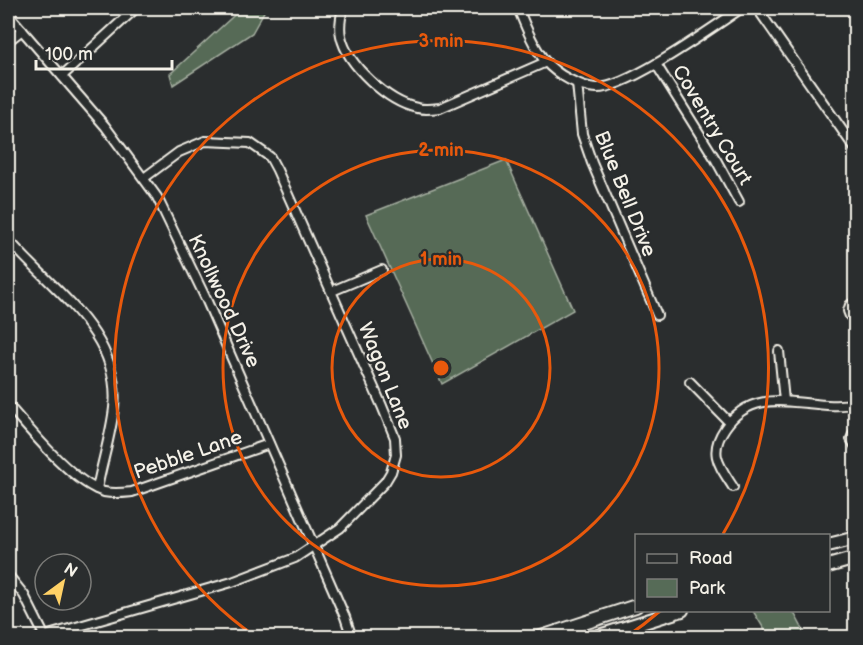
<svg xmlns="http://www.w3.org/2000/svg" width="863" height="645" font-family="'Balsamiq Sans',sans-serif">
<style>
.green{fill:#566b57;stroke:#a5aea0;stroke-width:1.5}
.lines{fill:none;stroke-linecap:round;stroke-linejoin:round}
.minor-casing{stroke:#f4f1e8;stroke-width:12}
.primary-casing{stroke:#f4f1e8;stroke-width:16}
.minor{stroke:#2a2d2e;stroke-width:8}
.primary{stroke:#2a2d2e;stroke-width:12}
.ring{fill:none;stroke:#e8590c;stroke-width:3}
.labels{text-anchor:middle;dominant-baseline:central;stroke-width:4.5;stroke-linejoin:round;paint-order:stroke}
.street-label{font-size:20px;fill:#f4f1e8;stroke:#2a2d2e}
.centre{fill:#e8590c;stroke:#2a2d2e;stroke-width:3}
.ring-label{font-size:18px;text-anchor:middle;font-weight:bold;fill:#e8590c;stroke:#2a2d2e;stroke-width:4.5;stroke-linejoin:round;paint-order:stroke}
</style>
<rect width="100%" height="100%" fill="#2a2d2e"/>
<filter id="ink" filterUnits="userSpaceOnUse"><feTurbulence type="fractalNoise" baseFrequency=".0167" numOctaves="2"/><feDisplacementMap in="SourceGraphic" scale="12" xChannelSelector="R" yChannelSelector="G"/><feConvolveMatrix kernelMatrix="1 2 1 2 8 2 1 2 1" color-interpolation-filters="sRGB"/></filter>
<g filter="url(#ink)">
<g class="green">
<polygon points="242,8 266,8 252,33 173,85 170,74"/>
<polygon points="506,160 573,310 442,384 366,215"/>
<polygon points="753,611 793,611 807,637 769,637"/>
</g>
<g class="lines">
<defs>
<g id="minor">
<path d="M343 8C341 16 339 27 341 36 347 65 388 102 417 108 424 110 432 109 440 108L546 62"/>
<path d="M518 8C525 25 533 46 545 61 557 75 579 87 597 88 629 88 713 27 742 8"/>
<polyline points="757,8 856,150"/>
<polyline points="8,14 105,126 157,197 206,299 345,617 352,638"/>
<polyline points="8,41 22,30"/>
<polyline points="656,64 716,160 739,202"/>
<polyline points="62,76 136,8"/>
<polyline points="577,83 582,134 592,163 657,315"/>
<path d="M8 239C50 289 122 332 114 408 111 435 102 462 97 489"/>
<polyline points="332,291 382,270"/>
<polyline points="856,301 850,305 848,311 850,316 856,320"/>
<polyline points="779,351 784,401"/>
<polyline points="690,382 729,422"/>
<polyline points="852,404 856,426"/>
<path d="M8 405C30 430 73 483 104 492 114 494 122 493 132 492L269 444"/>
<polyline points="856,427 851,439 856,447"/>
<path d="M733 487C719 465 708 453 725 428 758 379 812 414 856 403"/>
<polyline points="8,575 24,595 44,635"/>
<polyline points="38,638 232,582 295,558 340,528 385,482 391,472 396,455 395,438 382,406 277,170 270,157 250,143 205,141 179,152 144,178"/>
</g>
<g id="primary">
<polyline points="828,545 856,538"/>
<polyline points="828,566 856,558"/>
<polyline points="538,638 636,606"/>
<polyline points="593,638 682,610"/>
</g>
</defs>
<use href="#minor" class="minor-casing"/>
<use href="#primary" class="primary-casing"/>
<use href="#minor" class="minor"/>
<use href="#primary" class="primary"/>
</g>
</g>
<g class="ring">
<circle cx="441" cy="368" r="109"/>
<circle cx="441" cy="368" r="218"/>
<path d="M660 611A327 327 0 0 1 626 637M256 637A327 327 0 1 1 723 534"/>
</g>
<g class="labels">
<g class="street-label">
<text transform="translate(712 125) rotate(59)">Coventry Court</text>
<text transform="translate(625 194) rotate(68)">Blue Bell Drive</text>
<text transform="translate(224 301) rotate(65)">Knollwood Drive</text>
<text transform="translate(385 376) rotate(68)">Wagon Lane</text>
<text transform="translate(188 455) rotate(-19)">Pebble Lane</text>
</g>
</g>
<circle cx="441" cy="368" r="9" class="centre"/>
<g class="ring-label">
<text x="441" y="47">3 min</text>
<text x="441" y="156">2 min</text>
<text x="441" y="265">1 min</text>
</g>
<rect width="863" height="645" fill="none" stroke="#2a2d2e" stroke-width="30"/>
<rect x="15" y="15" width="833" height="615" fill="none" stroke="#f4f1e8" stroke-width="2" filter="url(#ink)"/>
<rect x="635" y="534" width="195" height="78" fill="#2a2d2e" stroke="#7b7b78" stroke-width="1.5"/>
<rect x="647" y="554" width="30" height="9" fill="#2a2d2e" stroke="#7b7b78" stroke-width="1.5"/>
<text x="689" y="564" font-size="18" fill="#f4f1e8">Road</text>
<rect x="647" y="579" width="30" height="18" fill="#566b57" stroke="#7b7b78" stroke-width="1.5"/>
<text x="689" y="594" font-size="18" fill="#f4f1e8">Park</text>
<g transform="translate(63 582) rotate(33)"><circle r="28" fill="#2a2d2e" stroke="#7b7b78" stroke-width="1.5"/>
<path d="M0-4.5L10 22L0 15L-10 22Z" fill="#ffd166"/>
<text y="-9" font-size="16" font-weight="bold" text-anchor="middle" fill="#f4f1e8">N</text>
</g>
<path d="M36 60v9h136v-9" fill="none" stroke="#f4f1e8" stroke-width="3"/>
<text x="45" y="60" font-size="18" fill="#f4f1e8" stroke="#2a2d2e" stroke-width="4.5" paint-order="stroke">100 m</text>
</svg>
